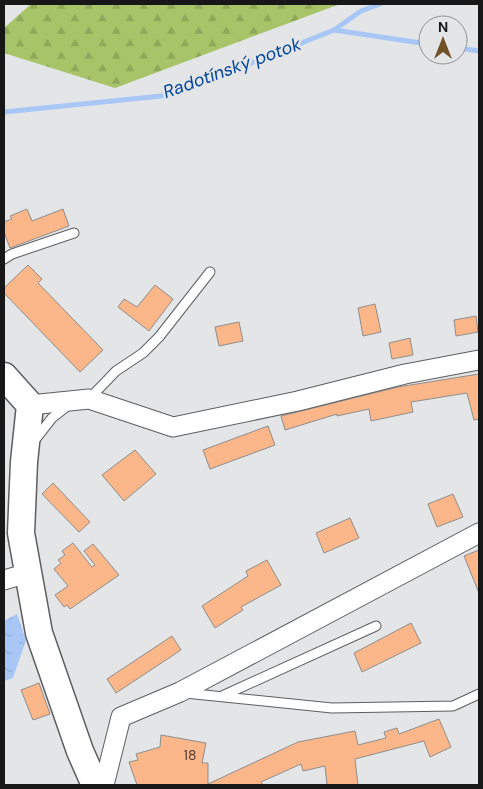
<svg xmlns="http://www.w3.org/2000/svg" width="483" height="789" font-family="'DM Sans',sans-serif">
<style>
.forest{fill:url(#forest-firs)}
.water{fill:url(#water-ripples)}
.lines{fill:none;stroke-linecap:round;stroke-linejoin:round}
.stream{stroke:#a8c7f6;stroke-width:5}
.building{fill:#fbb68a;stroke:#8f8d8c}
.lane-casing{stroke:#5c5e5f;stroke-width:11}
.street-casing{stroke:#5c5e5f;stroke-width:21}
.secondary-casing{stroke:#5c5e5f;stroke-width:29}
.lane{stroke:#fff;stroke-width:9}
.street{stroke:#fff;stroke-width:19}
.secondary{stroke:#fff;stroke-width:26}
.labels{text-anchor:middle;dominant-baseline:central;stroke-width:5;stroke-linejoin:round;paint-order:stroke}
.number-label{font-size:14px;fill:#503f34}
.water-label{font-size:18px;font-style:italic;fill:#02449b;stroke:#e3e5e7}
</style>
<defs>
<pattern id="forest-firs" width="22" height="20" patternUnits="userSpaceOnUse" patternTransform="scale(1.25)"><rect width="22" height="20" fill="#a7c568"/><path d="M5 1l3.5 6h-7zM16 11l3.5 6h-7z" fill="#8fa859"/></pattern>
<pattern id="water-ripples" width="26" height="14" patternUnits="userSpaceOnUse" patternTransform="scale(1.25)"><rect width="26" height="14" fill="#a8c7f6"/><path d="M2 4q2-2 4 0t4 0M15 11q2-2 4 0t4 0" fill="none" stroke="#90aad2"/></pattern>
</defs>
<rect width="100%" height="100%" fill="#e3e5e7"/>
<polygon class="forest" points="31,4 340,4 115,88 4,53 4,28"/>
<polygon class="water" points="17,614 26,640 13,678 4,681 4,621"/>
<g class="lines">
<g class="stream">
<polyline points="334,30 361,11 380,4"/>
<polyline points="458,48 479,51"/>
<polyline points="4,112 171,95 334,30 428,44"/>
</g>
</g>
<g class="building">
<polygon points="27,209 32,221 63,209 69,226 10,248 4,232 4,222 12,219 10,216"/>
<polygon points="28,265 42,279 38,283 103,350 80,372 4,293 4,288"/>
<polygon points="155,285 173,299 149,331 118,307 124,299 137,307"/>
<polygon points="375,304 381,332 363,336 358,308"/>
<polygon points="476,316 478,332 456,336 454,320"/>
<polygon points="239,322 243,341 219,346 215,327"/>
<polygon points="410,338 413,355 392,359 389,343"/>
<polygon points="479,374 479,419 474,420 467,393 411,402 413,412 371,421 369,409 337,416 337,414 285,430 281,416 398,387"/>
<polygon points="268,426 275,445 210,469 203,450"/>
<polygon points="135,450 156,474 124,501 102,475"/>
<polygon points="53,483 90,522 79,532 42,494"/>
<polygon points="453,494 463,517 437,527 428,504"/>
<polygon points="350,518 359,538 324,553 316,533"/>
<polygon points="73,543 92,567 95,565 84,551 93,544 119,575 70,609 67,605 64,607 55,595 68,586 54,569 61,563 58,560 65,555 62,551"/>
<polygon points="479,550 479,593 464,556"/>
<polygon points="267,560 281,585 241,607 243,610 215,628 202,606 248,576 246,571"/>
<polygon points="411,623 421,643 362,672 354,653"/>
<polygon points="172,636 181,650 116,693 107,679"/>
<polygon points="39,683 50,714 33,720 21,690"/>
<polygon points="439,719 451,747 430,757 424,741 355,759 358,785 327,785 325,766 303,771 301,764 261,782 263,785 137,785 129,762 138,760 136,754 160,747 161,735 206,743 202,763 208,763 208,784 298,742 355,731 358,745 386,738 384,732 397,728 399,734"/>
</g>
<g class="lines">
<defs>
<g id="lane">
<polyline points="4,259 12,254 74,233"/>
<polyline points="89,399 116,371 143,353 159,337 210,272"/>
<polyline points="34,441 52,418 70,404"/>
<polyline points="185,693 332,708 453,706 479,694"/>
<polyline points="222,696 376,626"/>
</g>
<g id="street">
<polyline points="30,405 89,399 173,427 298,401 405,374 479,360"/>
<polyline points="4,580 28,573"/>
<polyline points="104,785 121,717 180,692 479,533"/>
</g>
<polyline id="secondary" points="4,376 30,405 24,462 21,533 39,633 80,751 95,785"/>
</defs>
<use href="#lane" class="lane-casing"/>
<use href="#street" class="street-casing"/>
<use href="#secondary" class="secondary-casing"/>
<use href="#lane" class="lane"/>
<use href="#street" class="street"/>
<use href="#secondary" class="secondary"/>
</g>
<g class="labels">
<g class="number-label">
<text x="190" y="755">18</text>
</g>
<g class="water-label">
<text transform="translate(232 68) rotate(-20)">Radotínský potok</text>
</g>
</g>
<rect width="483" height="789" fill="none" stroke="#171718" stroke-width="10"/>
<g transform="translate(443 40)"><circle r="24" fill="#e3e5e7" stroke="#919394"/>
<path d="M0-4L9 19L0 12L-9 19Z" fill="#725128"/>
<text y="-8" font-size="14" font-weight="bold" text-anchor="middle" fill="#171718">N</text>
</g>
</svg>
